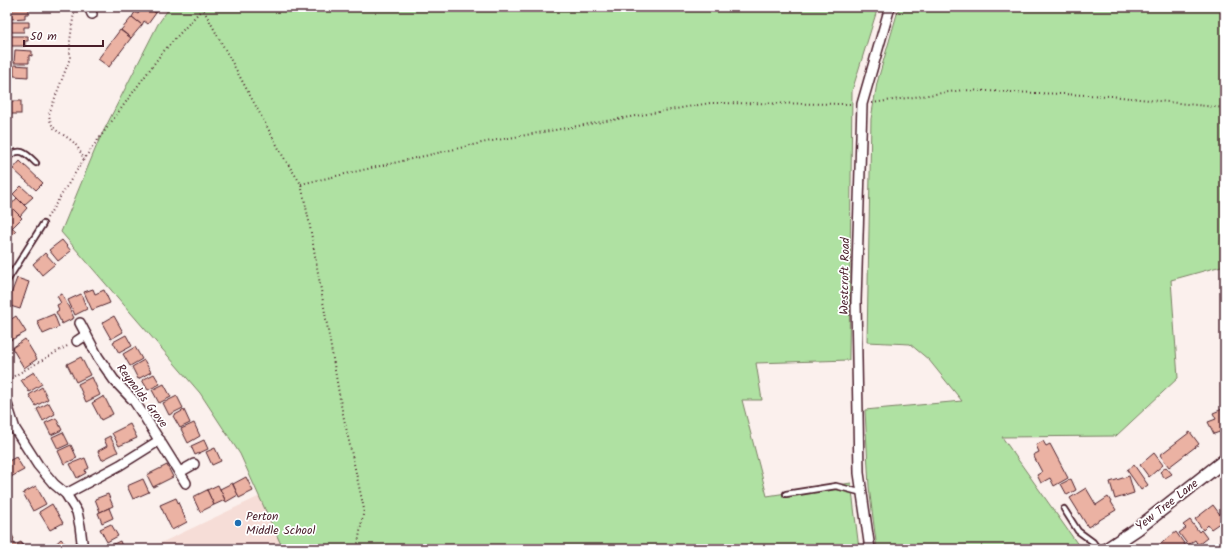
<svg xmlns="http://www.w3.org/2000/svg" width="1232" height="556" font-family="Kalam,sans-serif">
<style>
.built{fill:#f6ddd7}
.green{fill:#afe1a2;stroke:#7c8066}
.building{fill:#ebb2a3;stroke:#4a1f2b}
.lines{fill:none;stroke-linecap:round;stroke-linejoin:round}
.lane-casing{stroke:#4a1f2b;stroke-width:8}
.street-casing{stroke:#4a1f2b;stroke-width:12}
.secondary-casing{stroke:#4a1f2b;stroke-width:15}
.path{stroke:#4a1f2b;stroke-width:2;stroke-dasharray:1 3;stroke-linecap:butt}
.lane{stroke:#fff;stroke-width:4.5}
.street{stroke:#fff;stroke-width:9}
.secondary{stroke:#fff;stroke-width:12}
.poi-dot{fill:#1f6fb2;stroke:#fff;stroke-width:1.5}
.labels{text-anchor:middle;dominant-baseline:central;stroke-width:3.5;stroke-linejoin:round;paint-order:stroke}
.street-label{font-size:12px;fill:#4a1f2b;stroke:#fff}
.poi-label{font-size:12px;fill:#4a1f2b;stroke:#fff;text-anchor:start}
</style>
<rect width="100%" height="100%" fill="#fbf0ed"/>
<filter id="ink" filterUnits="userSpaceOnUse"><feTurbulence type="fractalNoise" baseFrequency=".025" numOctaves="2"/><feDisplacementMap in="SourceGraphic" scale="8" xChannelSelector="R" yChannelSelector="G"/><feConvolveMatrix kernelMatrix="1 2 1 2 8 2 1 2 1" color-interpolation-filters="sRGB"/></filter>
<g filter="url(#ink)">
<polygon class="built" points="260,496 283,549 148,549"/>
<g class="green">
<polygon points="170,7 878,7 852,91 849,360 756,363 762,400 742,400 767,496 851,483 859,549 283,549 240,454 200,393 61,232 99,140 158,24"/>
<polygon points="899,7 1225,7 1225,265 1171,280 1178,378 1116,436 1002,437 1081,549 877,549 869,487 865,410 962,401 929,360 910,344 867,342 871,119 877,83"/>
</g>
<g class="building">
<polygon points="144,7 148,7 156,13 148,24 144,21 142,25 132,17 135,12 138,14"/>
<polygon points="148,7 161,7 156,13"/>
<polygon points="29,8 29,14 25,14 25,18 11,19 11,9"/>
<polygon points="132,17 142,25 131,38 121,30"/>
<polygon points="11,22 29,22 29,27 24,27 24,32 11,32"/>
<polygon points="120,30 131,38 109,67 98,59"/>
<polygon points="11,36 28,36 28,41 25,41 25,46 11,46"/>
<polygon points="15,50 32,51 32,56 29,55 29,63 14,63"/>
<polygon points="14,65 28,66 28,77 14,76"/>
<rect x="7" y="101" width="14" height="13"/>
<polygon points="20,161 43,183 36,190 13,169"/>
<polygon points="21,186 33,197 24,205 13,194"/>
<polygon points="17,198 27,208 20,216 10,206"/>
<polygon points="11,207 22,218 12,228 7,223 7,211"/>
<polygon points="7,223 16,231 7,240"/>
<polygon points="62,240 71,251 58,261 49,250"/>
<polygon points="45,253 55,264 42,275 33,264"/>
<polygon points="17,278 29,282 20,309 7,305"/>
<polygon points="93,289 95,294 104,290 110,303 92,310 84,292"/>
<polygon points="62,294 74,318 62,324 56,312 59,310 57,305 61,303 57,296"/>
<polygon points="81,294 87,309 75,315 68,300"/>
<polygon points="54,314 59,327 43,334 37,321"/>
<polygon points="16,316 26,332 11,340 7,333 7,322"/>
<polygon points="114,316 123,332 111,339 102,323"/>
<polygon points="126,335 132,346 119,353 113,342"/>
<polygon points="25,339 37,359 24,368 12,348"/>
<polygon points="135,347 142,359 130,366 123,354"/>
<polygon points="81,357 90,375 76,382 67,364"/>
<polygon points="144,360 151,372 138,379 132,367"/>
<polygon points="34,372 42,384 29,392 21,380"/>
<polygon points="154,374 160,384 148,390 142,380"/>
<polygon points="92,377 100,395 86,402 78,384"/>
<polygon points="164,384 171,397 159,403 152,390"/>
<polygon points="42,387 48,399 36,406 29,395"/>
<polygon points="104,396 113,414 101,420 92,403"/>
<polygon points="177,396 183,408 169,415 163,403"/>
<polygon points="49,403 55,414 43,421 37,409"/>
<polygon points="1225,408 1225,430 1214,434 1208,422 1216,419 1213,413"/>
<polygon points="184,410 190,423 180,428 173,416"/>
<polygon points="56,418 62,430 51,435 45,423"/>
<polygon points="194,423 200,436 188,443 181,429"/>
<polygon points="130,424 137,438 119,446 112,433"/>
<polygon points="63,432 69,444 58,449 52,437"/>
<polygon points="1190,432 1199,444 1169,467 1160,455"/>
<polygon points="110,436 118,452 102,460 98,451 107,446 104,439"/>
<polygon points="204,440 208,449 195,455 191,446"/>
<polygon points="1043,441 1046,446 1050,444 1068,478 1054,486 1050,478 1041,483 1037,475 1042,472 1033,455 1039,452 1036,445"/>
<polygon points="71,445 77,458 64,464 58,451"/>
<polygon points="215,448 221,461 212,465 206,452"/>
<polygon points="1154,453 1163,465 1149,477 1140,465"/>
<polygon points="16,457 24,470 7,479 7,462"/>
<polygon points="85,458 89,468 85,470 86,473 77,478 70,464"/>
<polygon points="167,465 173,477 153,487 147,475"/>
<polygon points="1134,465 1148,485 1141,490 1127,470"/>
<polygon points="1166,467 1172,474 1165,478 1160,472"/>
<polygon points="1129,476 1134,493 1115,499 1110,482"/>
<polygon points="246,477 253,491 239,498 233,484"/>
<polygon points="143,479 149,492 133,499 127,486"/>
<polygon points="1071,479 1076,490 1067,495 1061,484"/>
<polygon points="232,483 238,495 226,502 220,489"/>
<polygon points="218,485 225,500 214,505 207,490"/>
<polygon points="36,486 46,504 33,511 23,493"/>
<polygon points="1086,488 1096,505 1108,497 1116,510 1088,527 1070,498"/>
<polygon points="207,490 214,505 200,512 193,497"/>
<polygon points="108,494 113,506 100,512 95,499"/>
<polygon points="176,498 187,522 172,530 160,505"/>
<polygon points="52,504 63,523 50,530 39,512"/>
<polygon points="1213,505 1224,520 1211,529 1208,525 1203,530 1195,519"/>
<polygon points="109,508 113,518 102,523 98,513"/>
<polygon points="1190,520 1199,532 1201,530 1207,538 1198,545 1195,540 1188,545 1179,533 1186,528 1183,525"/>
<polygon points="111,524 118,536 107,542 100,529"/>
<polygon points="9,529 14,539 7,543 7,531"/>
<polygon points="1176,532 1188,549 1162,549 1159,545"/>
<polygon points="61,539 70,549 50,549"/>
<polygon points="13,541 15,545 21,542 25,549 7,549 7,545"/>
<polygon points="120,541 123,549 107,549 107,547"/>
</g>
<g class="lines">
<defs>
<g id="lane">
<path d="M7 158C20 146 26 153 36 163"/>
<polyline points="7,281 43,224"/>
<polyline points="786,494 836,486 863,493"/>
<polyline points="1064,509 1078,531 1093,542 1098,549"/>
</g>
<g id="street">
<polyline points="89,7 92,14"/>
<polyline points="80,323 98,357 114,380 134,401 146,419 186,483"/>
<polyline points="77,341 86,335"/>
<polyline points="7,404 15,429 38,465 54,484 66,494 77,512 80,526 82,542 80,549"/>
<polyline points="180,472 194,464"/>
<polyline points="66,494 120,465 160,440"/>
<polyline points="870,549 859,473 856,301 862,104 890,7"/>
</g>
<polyline id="secondary" points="1107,549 1137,529 1225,460"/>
</defs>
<use href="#lane" class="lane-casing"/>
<use href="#street" class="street-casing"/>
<use href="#secondary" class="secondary-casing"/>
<g class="path">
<polyline points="202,7 284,158 301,184 309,221 341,405 364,509 357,549"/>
<path d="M80 8 74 12 70 41V58L49 114C51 133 61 131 73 142 78 146 81 154 84 159"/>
<polyline points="872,103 963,90 1111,96 1225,108"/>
<polyline points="301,184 486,142 710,103 854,104"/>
<polyline points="47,218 84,159 162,53 204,7"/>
<polyline points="7,380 69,345"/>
</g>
<use href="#lane" class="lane"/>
<use href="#street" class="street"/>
<use href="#secondary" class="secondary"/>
</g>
</g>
<circle class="poi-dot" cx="238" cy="523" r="4"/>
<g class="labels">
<g class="street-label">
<text transform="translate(845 276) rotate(-89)">Westcroft Road</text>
<text transform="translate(142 396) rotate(53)">Reynolds Grove</text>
<text transform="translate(1167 505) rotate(-38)">Yew Tree Lane</text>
</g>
<g class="poi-label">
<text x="246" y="516">Perton<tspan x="246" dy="14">Middle School</tspan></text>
</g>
</g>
<rect width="1232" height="556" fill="none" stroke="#fff" stroke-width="24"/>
<rect x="12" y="12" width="1208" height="532" fill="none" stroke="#4a1f2b" stroke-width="1.5" filter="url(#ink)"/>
<path d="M24 40v6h79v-6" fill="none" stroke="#4a1f2b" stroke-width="2"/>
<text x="30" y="40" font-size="12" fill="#4a1f2b" stroke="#ffffff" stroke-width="3" paint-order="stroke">50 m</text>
</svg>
